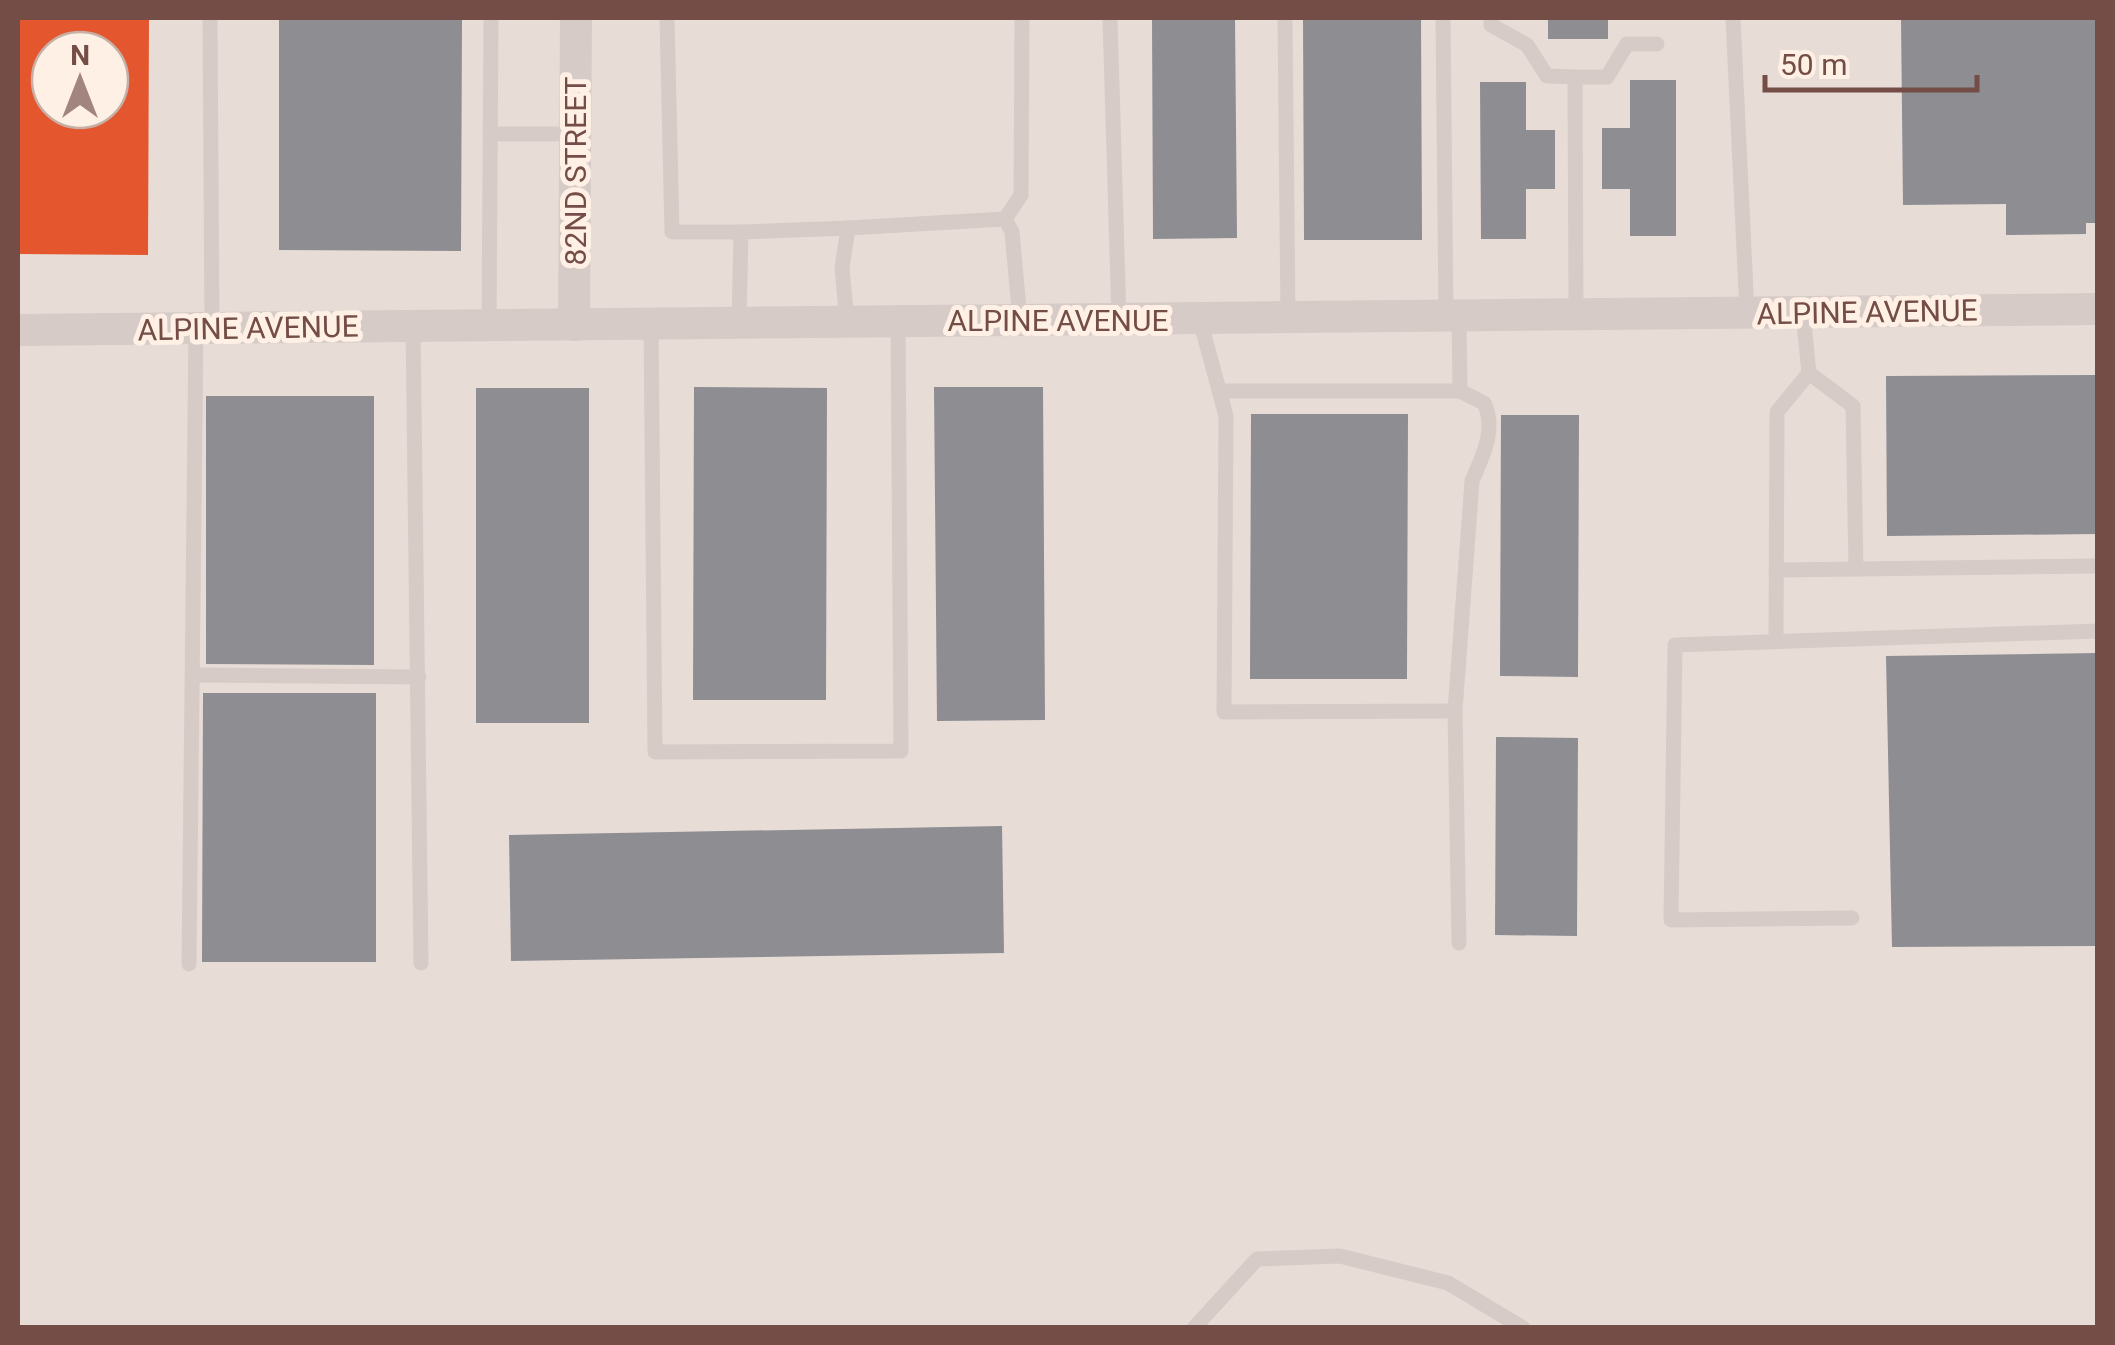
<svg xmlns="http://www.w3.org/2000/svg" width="2115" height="1345" font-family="Roboto,sans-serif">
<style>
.industrial{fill:#e8dcd7;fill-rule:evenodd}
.shops{fill:#e4572e;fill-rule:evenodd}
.industry{fill:#8d8d92}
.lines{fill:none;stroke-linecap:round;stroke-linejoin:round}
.lane{stroke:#d7cbc8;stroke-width:15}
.street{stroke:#d7cbc8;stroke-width:32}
.labels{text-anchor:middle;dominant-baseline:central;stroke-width:10;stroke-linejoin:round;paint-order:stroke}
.street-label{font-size:30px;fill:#734d46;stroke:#fff0e5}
</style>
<rect width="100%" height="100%" fill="#f6ece5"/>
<path class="industrial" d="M18 18H2097V1327H18ZM50 50H110V110H50Z"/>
<path class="shops" d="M18 18H149L148 255 18 254ZM50 50H110V110H50Z"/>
<g class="industry">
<polygon points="279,18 462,18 461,251 279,250"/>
<polygon points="1152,18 1235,18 1237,238 1153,239"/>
<polygon points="1303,18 1421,18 1422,240 1304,240"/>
<rect x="1548" y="18" width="60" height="21"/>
<polygon points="1901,18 2098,18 2098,223 2086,223 2086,234 2006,235 2006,204 1903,205"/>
<polygon points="1630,80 1676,80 1676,236 1630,236 1630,189 1602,189 1602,128 1630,128"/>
<polygon points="1480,82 1526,82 1526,130 1555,130 1555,189 1526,189 1526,239 1481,239"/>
<polygon points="2098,375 2098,534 1887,536 1886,376"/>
<polygon points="694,387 827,388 826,700 693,700"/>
<polygon points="934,387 1043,387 1045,720 937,721"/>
<rect x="476" y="388" width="113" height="335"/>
<polygon points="206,396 374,396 374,665 206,664"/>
<polygon points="1251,414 1408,414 1407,679 1250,679"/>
<polygon points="1501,415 1579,415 1578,677 1500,676"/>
<polygon points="2098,653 2098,946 1892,947 1886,656"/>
<polygon points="203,693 376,693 376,962 202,962"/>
<polygon points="1496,737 1578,738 1577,936 1495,935"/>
<polygon points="1002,826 1004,953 511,961 509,835"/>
</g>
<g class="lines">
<g class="lane">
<polyline points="210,18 212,329"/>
<polyline points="667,18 672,232 741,232"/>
<polyline points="1110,18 1119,320"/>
<polyline points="1285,18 1288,318"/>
<polyline points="1443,18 1446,316"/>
<polyline points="1491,18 1491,25 1527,45 1547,76 1575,77"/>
<polyline points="1733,18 1747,313"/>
<polyline points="490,134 575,134"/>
<polyline points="1005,219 1021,195 1022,18"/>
<polyline points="1576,315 1575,77 1607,77 1627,44 1657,44"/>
<polyline points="1200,320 1226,416 1224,712 1455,711"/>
<polyline points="847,322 842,268 848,228 1005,219 1012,232 1020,320"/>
<polyline points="739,323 741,232 848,228"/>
<polyline points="651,324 655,752 901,751 898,321"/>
<polyline points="413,326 421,963"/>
<polyline points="489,326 491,18"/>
<polyline points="1809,373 1853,406 1856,569"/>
<polyline points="1220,391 1460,391"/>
<polyline points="1776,570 2098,566"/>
<polyline points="1776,638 1777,412 1809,373 1803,314"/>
<polyline points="193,675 419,677"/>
<polyline points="1852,918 1671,920 1675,645 2098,631"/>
<path d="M1459 943 1455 711 1472 481C1482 457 1497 430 1484 403L1460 391 1459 316"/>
<polyline points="189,964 196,329"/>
<polyline points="1194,1328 1257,1259 1340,1256 1448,1283 1523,1328"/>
</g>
<g class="street">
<polyline points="574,325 576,18"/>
<polyline points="18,330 2098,309"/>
</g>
</g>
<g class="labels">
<g class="street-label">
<text transform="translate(575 171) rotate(-90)">82ND STREET</text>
<text transform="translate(1867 312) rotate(-1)">ALPINE AVENUE</text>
<text x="1058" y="320">ALPINE AVENUE</text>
<text transform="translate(248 328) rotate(-1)">ALPINE AVENUE</text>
</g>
</g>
<rect width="2115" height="1345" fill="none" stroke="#734d46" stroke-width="40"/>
<g transform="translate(80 80)"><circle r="48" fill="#fff0e5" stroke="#c7afa5" stroke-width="2.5"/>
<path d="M0-8L18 38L0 25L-18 38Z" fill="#a1857e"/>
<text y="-15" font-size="28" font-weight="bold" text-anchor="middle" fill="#734d46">N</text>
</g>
<path d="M1765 75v15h212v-15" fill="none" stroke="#734d46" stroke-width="5"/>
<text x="1780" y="75" font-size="30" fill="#734d46" stroke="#fff0e5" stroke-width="8" paint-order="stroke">50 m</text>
</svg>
